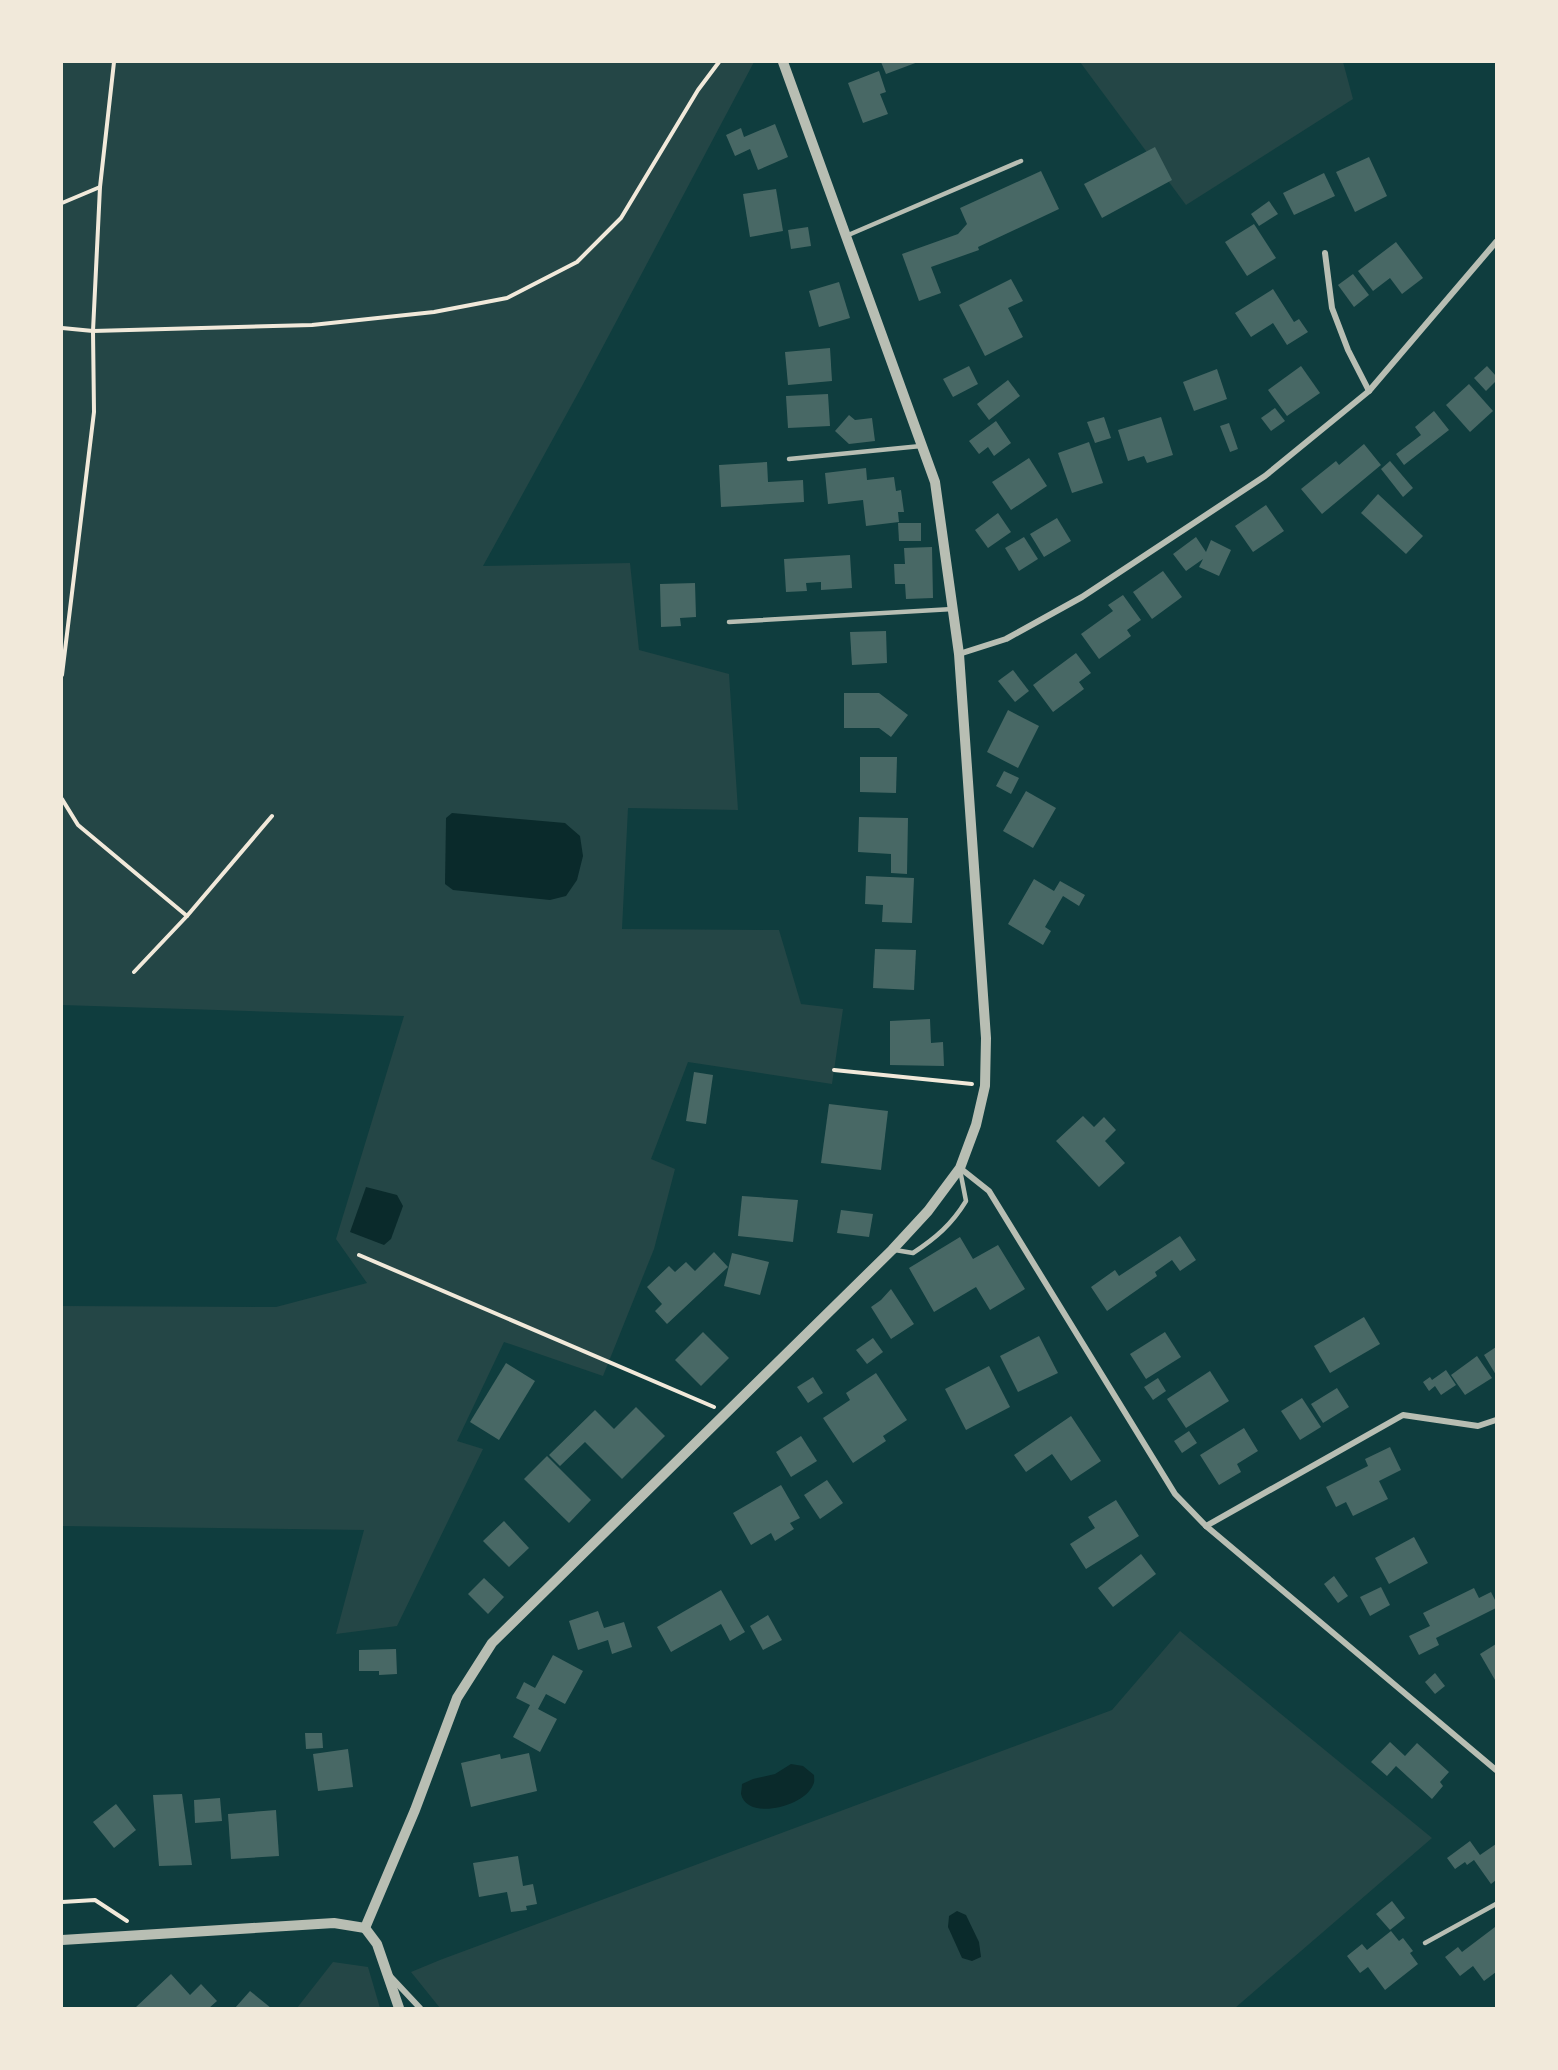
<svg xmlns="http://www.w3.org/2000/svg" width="1558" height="2070" font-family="Literata,serif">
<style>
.green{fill:#244646}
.water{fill:#0a2a2b}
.building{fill:#486865}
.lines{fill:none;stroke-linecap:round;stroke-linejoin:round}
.path{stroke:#f1e9da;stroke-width:4}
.service{stroke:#b8beb3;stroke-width:4.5}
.minor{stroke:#b8beb3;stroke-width:6}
.tertiary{stroke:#b8beb3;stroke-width:10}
</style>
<rect width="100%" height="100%" fill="#0f3d3e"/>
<g class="green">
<polygon points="62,62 754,62 582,386 483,566 630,563 639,650 729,674 738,810 628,808 622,929 779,930 801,1004 843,1009 832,1084 688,1062 651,1159 675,1169 654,1249 603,1376 504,1342 457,1441 483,1449 397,1626 336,1634 364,1530 62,1526 62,1306 276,1307 367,1283 336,1239 404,1016 62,1005"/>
<polygon points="1080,62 1343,62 1353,99 1186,205"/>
<polygon points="1180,1631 1432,1838 1235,2008 440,2008 411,1972 440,1960 1112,1710"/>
<polygon points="333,1962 368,1967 380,2008 297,2008"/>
</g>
<g class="water">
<polygon points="452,813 565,823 580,836 583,856 577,880 566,896 550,900 453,890 445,884 446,818"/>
<polygon points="366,1187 397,1195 403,1206 391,1239 384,1245 350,1232"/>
<path d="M791 1764 803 1766 814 1775C814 1778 815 1782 813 1785 804 1807 747 1821 741 1794 741 1791 742 1788 742 1784L753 1779 775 1774Z"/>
<polygon points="957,1911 966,1915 979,1942 981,1957 972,1961 962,1958 948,1927 949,1916"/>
</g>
<g class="building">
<polygon points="881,62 918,62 886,74"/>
<polygon points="879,71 886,92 880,94 888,114 863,123 848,83"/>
<polygon points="775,124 788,157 758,170 750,149 735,156 726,135 741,128 744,137"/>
<polygon points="1155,147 1172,180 1102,218 1084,184"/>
<polygon points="1369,157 1387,196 1355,212 1336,172"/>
<polygon points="1041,171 1059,209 978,247 979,250 931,267 941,293 919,301 902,254 958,234 967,224 960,208"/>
<polygon points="1324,173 1335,196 1294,215 1283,193"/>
<polygon points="776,189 783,231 750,237 743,194"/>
<polygon points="1269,201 1278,214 1259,226 1251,214"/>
<polygon points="1254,224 1276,258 1247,276 1225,242"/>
<polygon points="808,227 811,246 791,249 788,230"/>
<polygon points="1396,242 1423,278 1402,294 1390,278 1373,291 1358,271"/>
<polygon points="1353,274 1369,295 1354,307 1338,285"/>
<polygon points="1011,279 1023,301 1008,308 1023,337 985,356 959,305"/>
<polygon points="839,282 850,318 819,327 809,291"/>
<polygon points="1273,289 1294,322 1299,319 1308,332 1287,345 1273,323 1251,337 1235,313"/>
<polygon points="830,348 832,381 788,385 785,352"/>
<polygon points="969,366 978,384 953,397 943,379"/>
<polygon points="1301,366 1320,393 1287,416 1268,390"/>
<polygon points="1487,366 1496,376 1496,381 1486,391 1474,378"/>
<polygon points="1217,369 1227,399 1194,411 1183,382"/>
<polygon points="1008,380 1020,396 989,420 977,404"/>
<polygon points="1469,384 1493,411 1470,432 1446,405"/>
<polygon points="828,394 830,426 788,428 786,396"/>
<polygon points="1275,408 1285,421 1271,431 1261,418"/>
<polygon points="1434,411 1449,430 1404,465 1396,454 1421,435 1415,427"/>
<polygon points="849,415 855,420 872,418 875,441 849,444 835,431"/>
<polygon points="1104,417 1111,438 1095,443 1087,422"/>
<polygon points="1161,417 1173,455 1147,463 1144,456 1128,461 1118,430"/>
<polygon points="996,421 1011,443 994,456 988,447 979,454 969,441"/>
<polygon points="1229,423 1238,449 1230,452 1220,426"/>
<polygon points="1089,442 1103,483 1072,493 1058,453"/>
<polygon points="1364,444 1381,465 1322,514 1301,489 1336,461 1339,465"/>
<polygon points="1029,458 1047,486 1011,510 992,482"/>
<polygon points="1390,461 1413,488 1403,497 1381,469"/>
<polygon points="767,462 768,482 803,480 804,502 721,507 719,465"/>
<polygon points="866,468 867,480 894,477 896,491 901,490 904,512 898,512 899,522 866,526 863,500 828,504 825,473"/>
<polygon points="1378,494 1423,536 1406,554 1361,513"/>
<polygon points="1266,505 1284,531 1253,552 1235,526"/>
<polygon points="998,513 1011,532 988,548 975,530"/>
<polygon points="1057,518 1071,541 1044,557 1030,534"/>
<polygon points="898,523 921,523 921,541 899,541"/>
<polygon points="1024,537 1038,559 1019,571 1005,548"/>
<polygon points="1196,537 1206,552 1211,540 1231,550 1219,576 1199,567 1203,559 1186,571 1173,554"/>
<polygon points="932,547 933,598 906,599 905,584 895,584 894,564 905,564 904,548"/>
<polygon points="850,555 852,588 821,590 821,582 806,583 807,591 786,592 784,559"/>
<polygon points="1163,571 1182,597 1152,619 1133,592"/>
<polygon points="695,583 696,617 680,618 681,626 661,627 660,584"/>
<polygon points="1123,595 1141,620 1127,630 1131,636 1099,659 1081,634 1113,611 1108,605"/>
<polygon points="886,631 887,663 852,665 850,632"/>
<polygon points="1076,653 1091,673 1079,682 1084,689 1053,712 1033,685"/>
<polygon points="1013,670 1029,691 1015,702 998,681"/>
<polygon points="844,693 879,693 908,715 891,737 879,728 844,728"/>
<polygon points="1008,710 1039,726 1018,768 987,752"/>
<polygon points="860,757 897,757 896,793 860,792"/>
<polygon points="1004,771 1019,778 1011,794 996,786"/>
<polygon points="1026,791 1056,808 1033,848 1003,831"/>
<polygon points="859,817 908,818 907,874 891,873 891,854 858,852"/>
<polygon points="866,876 914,878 912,923 882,922 883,905 865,904"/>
<polygon points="1034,879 1054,891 1060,881 1085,895 1079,906 1063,896 1045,927 1051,931 1043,945 1008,924"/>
<polygon points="875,949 916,950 914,990 873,988"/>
<polygon points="930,1019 931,1043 943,1042 944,1066 890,1065 890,1021"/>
<polygon points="694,1072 713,1075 706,1124 686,1121"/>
<polygon points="829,1104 888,1111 881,1170 821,1163"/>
<polygon points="1083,1116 1094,1127 1104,1117 1116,1130 1105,1141 1125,1163 1099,1187 1056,1141"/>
<polygon points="742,1196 798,1200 793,1242 738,1236"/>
<polygon points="841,1210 873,1214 869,1237 837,1233"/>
<polygon points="1180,1236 1196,1260 1180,1271 1172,1260 1155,1272 1157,1276 1107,1311 1091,1287 1115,1270 1119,1276"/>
<polygon points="960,1237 973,1259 998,1245 1025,1289 990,1310 976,1287 934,1312 909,1268"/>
<polygon points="714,1252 728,1267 667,1324 655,1311 662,1304 647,1287 669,1266 675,1272 686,1262 695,1271"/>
<polygon points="732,1253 769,1262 760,1295 724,1286"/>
<polygon points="891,1289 914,1324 891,1339 871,1307 881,1300"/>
<polygon points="1364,1317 1380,1344 1330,1373 1314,1346"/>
<polygon points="703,1332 729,1358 701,1386 675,1360"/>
<polygon points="1165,1332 1181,1357 1146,1379 1130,1354"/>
<polygon points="1039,1336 1058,1373 1018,1392 1000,1356"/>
<polygon points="873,1338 883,1352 867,1364 856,1350"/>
<polygon points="1496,1347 1496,1375 1484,1355"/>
<polygon points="1477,1356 1492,1378 1465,1395 1451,1375"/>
<polygon points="506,1363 535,1381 499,1440 470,1422"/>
<polygon points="989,1366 1010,1407 966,1430 945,1389"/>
<polygon points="1446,1370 1456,1385 1441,1395 1435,1386 1429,1391 1423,1382 1430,1377 1432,1380"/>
<polygon points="1210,1371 1229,1401 1186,1428 1167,1399"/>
<polygon points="876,1373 907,1420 883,1436 886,1441 853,1463 823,1418 850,1400 846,1393"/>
<polygon points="813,1377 823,1393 808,1403 797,1387"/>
<polygon points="1158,1378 1166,1391 1153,1400 1144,1387"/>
<polygon points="1337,1388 1349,1407 1323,1423 1311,1404"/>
<polygon points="1302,1398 1321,1427 1300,1440 1281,1411"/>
<polygon points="636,1407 665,1436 622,1479 585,1442 560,1466 549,1455 595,1410 614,1429"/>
<polygon points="1071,1416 1101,1461 1071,1481 1052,1454 1026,1472 1014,1455"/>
<polygon points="1244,1428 1258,1451 1237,1464 1241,1472 1219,1485 1200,1455"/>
<polygon points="1189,1431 1197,1443 1182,1453 1174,1441"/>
<polygon points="801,1436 817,1461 791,1477 776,1452"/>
<polygon points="1390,1447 1401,1470 1379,1481 1388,1499 1353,1516 1346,1502 1336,1507 1326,1487 1368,1466 1365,1459"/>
<polygon points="547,1456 591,1500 569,1523 524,1479"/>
<polygon points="827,1480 843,1503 820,1519 804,1495"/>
<polygon points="781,1485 800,1518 790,1523 794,1529 775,1541 771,1533 751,1545 733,1513"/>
<polygon points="1116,1500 1139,1536 1086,1569 1070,1544 1095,1528 1088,1517"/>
<polygon points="504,1521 529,1548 509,1567 483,1541"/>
<polygon points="1414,1537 1428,1563 1389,1584 1375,1558"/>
<polygon points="1141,1554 1156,1574 1113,1607 1098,1588"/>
<polygon points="1334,1576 1348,1596 1338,1603 1324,1584"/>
<polygon points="484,1578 504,1597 488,1614 468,1594"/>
<polygon points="1381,1587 1390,1605 1370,1616 1360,1597"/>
<polygon points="1474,1588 1479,1598 1491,1592 1496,1602 1496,1608 1436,1638 1439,1645 1419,1655 1409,1636 1430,1626 1423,1613"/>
<polygon points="721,1590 745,1632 730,1641 721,1624 671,1652 657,1627"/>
<polygon points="598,1611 604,1628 624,1622 632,1647 612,1654 608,1640 578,1650 569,1621"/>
<polygon points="768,1615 782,1640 763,1650 750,1626"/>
<polygon points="1496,1644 1496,1679 1495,1680 1480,1654"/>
<polygon points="396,1649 397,1674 379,1675 379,1671 359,1671 359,1650"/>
<polygon points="553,1655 583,1671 565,1704 546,1694 538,1709 557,1719 540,1752 513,1737 530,1705 516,1698 524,1682 535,1688"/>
<polygon points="1435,1673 1445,1686 1435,1694 1425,1682"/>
<polygon points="305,1733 322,1733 323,1748 306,1749"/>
<polygon points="1390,1742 1405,1756 1417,1743 1449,1772 1440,1782 1443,1786 1432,1799 1396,1766 1387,1776 1371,1762"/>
<polygon points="348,1749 353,1787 318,1791 313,1754"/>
<polygon points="529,1753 537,1791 471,1807 461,1763 500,1754 501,1759"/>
<polygon points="182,1794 192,1865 159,1866 153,1795"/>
<polygon points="220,1798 222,1821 195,1823 194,1800"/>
<polygon points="116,1804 136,1830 114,1848 93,1822"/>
<polygon points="276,1810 279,1856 231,1859 228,1814"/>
<polygon points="1470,1841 1480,1855 1496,1844 1496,1880 1491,1884 1474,1860 1467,1865 1465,1862 1455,1869 1447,1858"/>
<polygon points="518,1856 523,1886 533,1884 537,1904 526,1906 527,1910 511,1912 507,1892 479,1897 473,1863"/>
<polygon points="1392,1901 1405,1918 1390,1930 1376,1914"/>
<polygon points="1495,1927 1496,1972 1484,1981 1473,1966 1460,1976 1445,1957 1458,1947 1462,1952"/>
<polygon points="1391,1931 1399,1941 1403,1938 1413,1951 1410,1953 1418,1964 1385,1990 1368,1967 1360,1973 1347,1956 1362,1944 1367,1950"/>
<polygon points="171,1974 190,1995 201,1984 217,2001 209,2008 135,2008"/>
<polygon points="250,1991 271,2008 235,2008"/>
</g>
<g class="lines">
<g class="path">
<polyline points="62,203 100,187"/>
<polyline points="62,328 93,331 312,325 434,312 507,298 577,262 621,218 698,90 719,62"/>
<polyline points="62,675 94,412 93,331 100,187 114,62"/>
<polyline points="62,799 78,825 187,916"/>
<polyline points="134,972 187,916 272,816"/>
<polyline points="834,1070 972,1084"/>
<polyline points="359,1255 714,1407"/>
<polyline points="62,1902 95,1900 127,1921"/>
</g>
<g class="service">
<polyline points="846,236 1021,161"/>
<polyline points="789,459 921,446"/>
<polyline points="729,622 953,609"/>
<path d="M895 1250 913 1253C936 1238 952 1224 966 1201L960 1170"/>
<polyline points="1425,1943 1496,1904"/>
</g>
<g class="minor">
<polyline points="1325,253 1332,308 1348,350 1369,391"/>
<polyline points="959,654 1006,639 1082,597 1265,476 1369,391 1496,242"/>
<polyline points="960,1168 989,1191 1175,1494 1206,1526 1496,1770"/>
<polyline points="1206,1526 1403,1415 1478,1426 1496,1420"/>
<polyline points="390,1976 420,2008"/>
</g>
<g class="tertiary">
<polyline points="365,1928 415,1810 457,1698 492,1643 892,1250 928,1211 960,1168 976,1125 985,1086 986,1038 959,654 935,482 783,62"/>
<polyline points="365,1928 377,1944 399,2008"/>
<polyline points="62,1940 334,1923 365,1928"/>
</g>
</g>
<rect width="1558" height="2070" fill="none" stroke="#f1e9da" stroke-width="126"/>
</svg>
